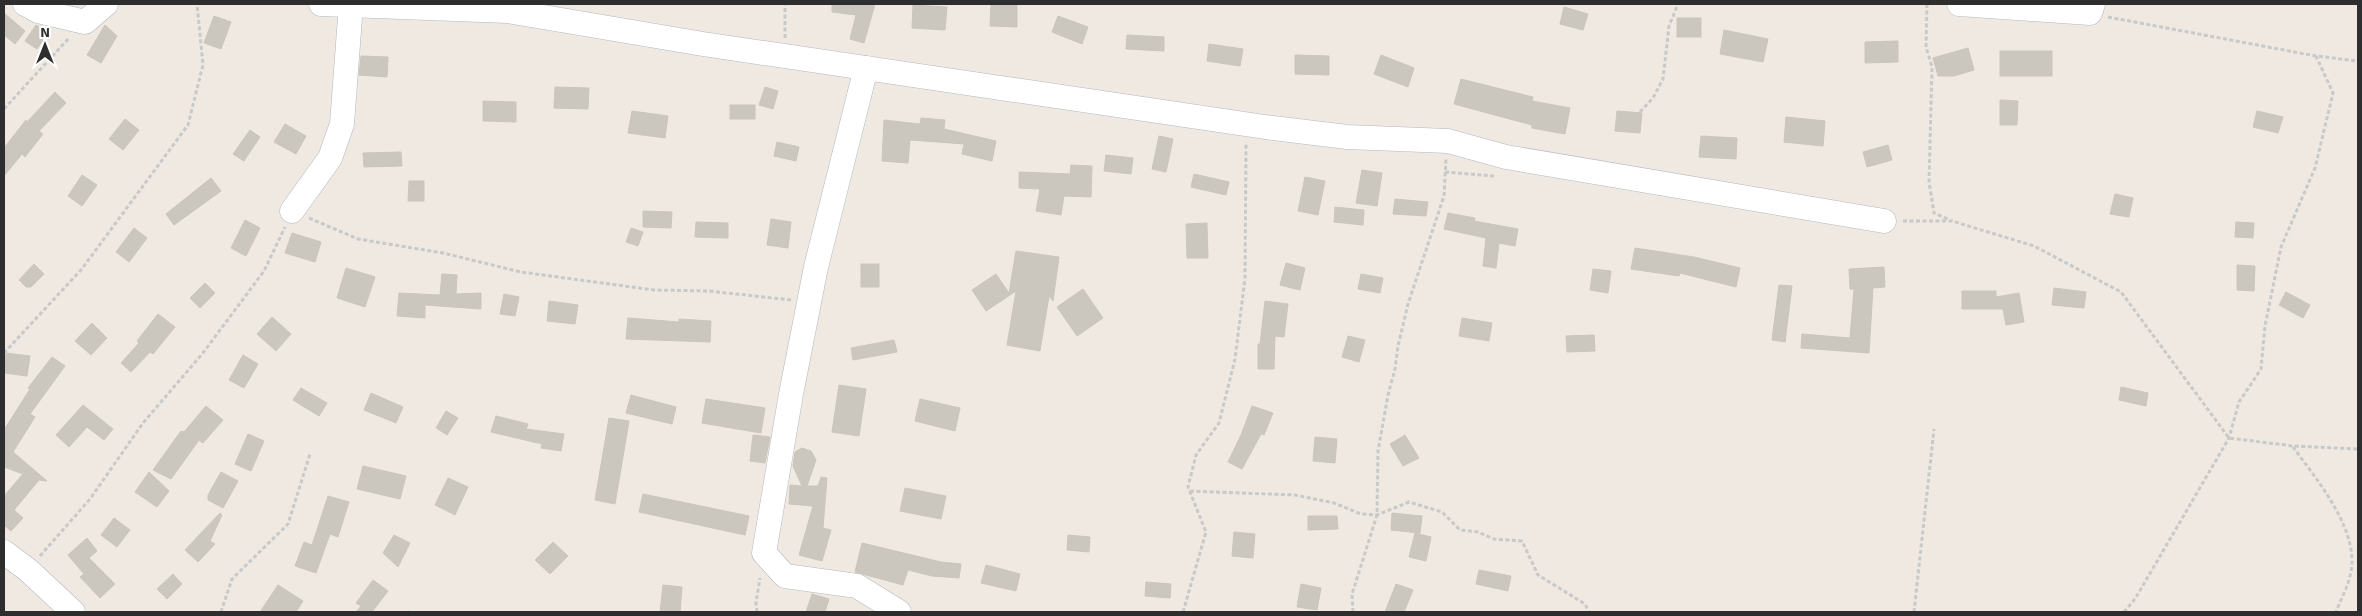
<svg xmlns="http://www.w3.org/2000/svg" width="2362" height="616" font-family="Signika,sans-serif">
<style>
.building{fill:#cbc7bf;stroke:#cbc5ba}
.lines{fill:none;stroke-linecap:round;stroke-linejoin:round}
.minor-casing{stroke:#b4b7c1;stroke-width:25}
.path{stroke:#c9c9c9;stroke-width:3;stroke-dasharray:4 2.5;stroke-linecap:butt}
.minor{stroke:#fff;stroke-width:24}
</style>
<rect width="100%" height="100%" fill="#efe9e1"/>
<g class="building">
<polygon points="832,4 875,4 864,43 850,39 856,15 832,12"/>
<polygon points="991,4 1017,4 1017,27 990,26"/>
<polygon points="913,5 947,7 945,30 912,28"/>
<polygon points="1564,7 1588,14 1583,30 1560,24"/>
<polygon points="4,13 25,31 15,44 4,35"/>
<polygon points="214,16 231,22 221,49 204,43"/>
<polygon points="1058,16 1088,27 1082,44 1052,32"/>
<rect x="1677" y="18" width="24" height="19"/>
<polygon points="36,25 48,33 37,49 25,41"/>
<polygon points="105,25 117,36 101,63 87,55"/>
<polygon points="1724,30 1768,39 1763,62 1720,54"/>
<polygon points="1127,35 1164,37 1164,51 1126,49"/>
<polygon points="1898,41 1898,62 1865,63 1865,42"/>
<polygon points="1209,44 1243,49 1240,66 1207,61"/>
<polygon points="1968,48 1974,70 1954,76 1938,76 1933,58"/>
<rect x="2000" y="51" width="52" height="25"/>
<polygon points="1295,55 1329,56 1329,75 1295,74"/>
<polygon points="1381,55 1414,68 1408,87 1374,74"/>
<polygon points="361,56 388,57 387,77 359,75"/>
<polygon points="1461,79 1533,97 1532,101 1570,108 1565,134 1532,128 1532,125 1454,104"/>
<polygon points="555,87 589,88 588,109 554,108"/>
<polygon points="765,87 778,91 773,109 759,105"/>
<polygon points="55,92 66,103 39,131 43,134 25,157 22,154 4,176 4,148 26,120 27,122"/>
<polygon points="2000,100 2018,101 2017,125 2000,125"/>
<polygon points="483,101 516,102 516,122 483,121"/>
<rect x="730" y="105" width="25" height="14"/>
<polygon points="632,111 668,116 665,138 628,133"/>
<polygon points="1617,111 1642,113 1640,133 1615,131"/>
<polygon points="2257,111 2283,117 2278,133 2253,127"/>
<polygon points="1786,117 1825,121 1823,146 1784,142"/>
<polygon points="921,118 945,120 944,129 996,141 992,161 962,154 964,144 910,140 908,163 882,161 884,120 920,124"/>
<polygon points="125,119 139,130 123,150 109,139"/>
<polygon points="285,124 306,136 296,154 274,142"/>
<polygon points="250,130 260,137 244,161 233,154"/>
<polygon points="1159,136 1173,139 1166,172 1152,169"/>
<polygon points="1701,136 1737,138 1736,159 1699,157"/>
<polygon points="777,142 799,147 796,161 774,156"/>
<polygon points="1888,145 1892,160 1867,167 1863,152"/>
<polygon points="401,152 402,166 364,167 363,153"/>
<polygon points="1106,155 1133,158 1131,174 1104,171"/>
<polygon points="1071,165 1092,166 1091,197 1064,196 1061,215 1036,211 1040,189 1019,188 1019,172 1070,174"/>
<polygon points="1362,170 1382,173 1377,206 1356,203"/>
<polygon points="1194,174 1229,182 1226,195 1191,187"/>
<polygon points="82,175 97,185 82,206 68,196"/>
<polygon points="1305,177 1325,181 1318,215 1298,211"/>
<polygon points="211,178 221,191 174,225 166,214"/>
<polygon points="409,181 424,181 424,201 408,201"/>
<polygon points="2115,194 2133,198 2129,217 2110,214"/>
<polygon points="1395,199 1428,202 1426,216 1393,214"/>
<polygon points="1335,207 1364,210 1363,225 1334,222"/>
<polygon points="643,211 672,212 671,228 643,227"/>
<polygon points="1448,213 1475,218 1474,221 1518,229 1515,246 1499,243 1496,268 1483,266 1486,238 1444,229"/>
<polygon points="771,219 791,222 788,248 767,245"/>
<polygon points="245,220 260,228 246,256 231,248"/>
<polygon points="696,222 728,223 728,238 695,237"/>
<polygon points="2236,222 2254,223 2253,238 2235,237"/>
<polygon points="1207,223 1208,258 1187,258 1186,224"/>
<polygon points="134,228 147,238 129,262 116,252"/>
<polygon points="631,228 643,232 638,246 626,242"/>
<polygon points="292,233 321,242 315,262 285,253"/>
<polygon points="1635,248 1694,257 1740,268 1736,287 1680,273 1679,276 1631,269"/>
<polygon points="1016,251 1059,257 1053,301 1049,296 1040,351 1007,345 1016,291 986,311 972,290 996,274 1009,293"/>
<polygon points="1286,263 1305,268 1300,290 1280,285"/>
<polygon points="34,264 44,274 31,287 26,287 19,280"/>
<rect x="861" y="264" width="18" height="23"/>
<polygon points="2237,265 2255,266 2254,291 2237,290"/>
<polygon points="1884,267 1885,287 1873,288 1869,353 1801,348 1802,334 1850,338 1854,289 1850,289 1849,269"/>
<polygon points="346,268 375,277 365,307 337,298"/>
<polygon points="1593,269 1611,271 1608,293 1590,290"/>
<polygon points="442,274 457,275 456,294 481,293 481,309 425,305 425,318 397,316 399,293 440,295"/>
<polygon points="1361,274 1383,278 1380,293 1358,289"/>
<polygon points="205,283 215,293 200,308 190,298"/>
<polygon points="1779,285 1792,286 1785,342 1772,340"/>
<polygon points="2054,288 2086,292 2084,308 2052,305"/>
<polygon points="1083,289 1103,318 1077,336 1057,307"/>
<polygon points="1962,291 1996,291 1996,297 2019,293 2024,322 2006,325 2003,309 1962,309"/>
<polygon points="2286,292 2310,305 2303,318 2279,305"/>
<polygon points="504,294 519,297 515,316 500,314"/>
<polygon points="549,301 578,305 575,324 547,321"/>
<polygon points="1265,301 1288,304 1284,337 1275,336 1274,369 1258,369 1258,344 1260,344"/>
<polygon points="158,314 175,327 153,354 150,352 131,372 121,363 139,343 137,341"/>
<polygon points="272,317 291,334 276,351 257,334"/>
<polygon points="628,318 679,322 679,319 711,321 710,342 626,339"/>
<polygon points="1462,318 1492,323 1489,341 1459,336"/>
<polygon points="92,323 107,338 91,355 75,341"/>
<polygon points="1594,335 1595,351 1567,352 1566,336"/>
<polygon points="1348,336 1365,340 1359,362 1342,357"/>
<polygon points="894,340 897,352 853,360 851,348"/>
<polygon points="6,353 30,356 27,376 4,373"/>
<polygon points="243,355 258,364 244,388 229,380"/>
<polygon points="52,357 65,366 30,414 35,417 13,452 47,481 39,480 14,510 23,518 11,531 4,525 4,496 23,474 4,467 4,430 30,389 28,388"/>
<polygon points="839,385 866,389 859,436 832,432"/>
<polygon points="2121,387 2148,393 2146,406 2119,400"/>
<polygon points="301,388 327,403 319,416 293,400"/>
<polygon points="371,393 403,407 396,423 364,410"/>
<polygon points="631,395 676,407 672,424 626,413"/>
<polygon points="706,399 765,408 761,433 702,423"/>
<polygon points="920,399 960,408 955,431 915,421"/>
<polygon points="83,405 113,429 104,440 87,427 69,447 56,435"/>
<polygon points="206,406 223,420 203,443 199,440 171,479 153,470 181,431 184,432"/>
<polygon points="1252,406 1273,413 1264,435 1261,434 1242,469 1228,462 1241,435"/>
<polygon points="446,411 458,418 447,435 436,428"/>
<polygon points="496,416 528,424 526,429 564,434 561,451 541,448 542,444 491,432"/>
<polygon points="609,418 629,421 615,504 595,500"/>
<polygon points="248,434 264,441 251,471 235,464"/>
<polygon points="753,435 770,437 765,463 750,461"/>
<polygon points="1405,435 1419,458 1403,466 1390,444"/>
<polygon points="1315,437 1337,439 1335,463 1313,461"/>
<polygon points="802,448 811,451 816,460 807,486 818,486 821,477 827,478 823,528 831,530 822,561 799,555 813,506 789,504 790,485 802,486 793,466 795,452"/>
<polygon points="363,466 406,476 400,499 357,489"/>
<polygon points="149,472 169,491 157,507 135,492"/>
<polygon points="221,472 238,481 223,508 208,500 208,495"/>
<polygon points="448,478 468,487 455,515 435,505"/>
<polygon points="905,488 946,496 941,519 900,511"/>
<polygon points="643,494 749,516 745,535 639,512"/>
<polygon points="328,496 349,502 338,537 330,534 316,573 295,566 304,542 312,545"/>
<polygon points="220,513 222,515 210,541 215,544 198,562 185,550"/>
<polygon points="1392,513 1422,516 1420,533 1391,530"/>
<polygon points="1308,516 1337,516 1338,529 1308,530"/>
<polygon points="114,518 130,530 117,547 101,535"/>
<polygon points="1234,532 1255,534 1253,558 1232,556"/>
<polygon points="1415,533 1431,537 1426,561 1409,557"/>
<polygon points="394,535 410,543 398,567 383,553"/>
<polygon points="1068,535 1090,537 1089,552 1067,550"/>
<polygon points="87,538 97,551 89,558 115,584 100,598 80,577 84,574 68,555"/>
<polygon points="553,542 568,556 550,574 535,560"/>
<polygon points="862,543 941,562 961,564 959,578 932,576 908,570 903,585 855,572"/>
<polygon points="986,565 1020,574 1016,591 981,583"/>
<polygon points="1479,570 1511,576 1508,591 1476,584"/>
<polygon points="173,574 182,584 167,599 157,589"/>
<polygon points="373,580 388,591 372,612 356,612 361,606 356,603"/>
<polygon points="1146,582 1171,584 1170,598 1145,596"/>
<polygon points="1301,584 1321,588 1317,610 1297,607"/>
<polygon points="1396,584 1413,590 1404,612 1385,612"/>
<polygon points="278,585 303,601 296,612 260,612"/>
<polygon points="663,585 682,587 680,612 660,612"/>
<polygon points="812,594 829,599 825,612 806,612"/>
</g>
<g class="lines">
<defs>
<g id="minor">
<polyline points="25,4 38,11 85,22 106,4"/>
<polyline points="321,4 508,11 703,44 1265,127 1347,137 1448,141 1506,157 1884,221"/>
<polyline points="1959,4 2090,13 2093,4"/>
<polyline points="866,68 816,267 791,394 764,553 785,576 857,586 899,612"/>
<polyline points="292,211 330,158 342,124 351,4"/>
<polyline points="4,552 28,570 73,612"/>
</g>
</defs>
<use href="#minor" class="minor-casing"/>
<g class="path">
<polyline points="1927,4 1926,47 1932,67 1929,182 1934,213 1950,220"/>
<polyline points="2108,17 2316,56 2358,61"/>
<polyline points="785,38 785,4"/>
<polyline points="4,109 69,38"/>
<polyline points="1640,112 1653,98 1663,79 1669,26 1678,4"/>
<polyline points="1445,172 1494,176"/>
<polyline points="309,218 358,239 443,253 521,272 654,290 709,291 791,300"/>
<polyline points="1903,221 1952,221 2034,246 2121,292 2229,438 2293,446 2358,449"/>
<polyline points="4,353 81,270 188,125 203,65 197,4"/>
<path d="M2293 447C2317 480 2362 533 2350 576 2347 589 2340 601 2336 612"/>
<polyline points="1190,491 1295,495 1334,503 1361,514 1377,515 1409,502 1442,512 1460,530 1478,532 1494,539 1522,541 1538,575 1585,604 1589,612"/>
<polyline points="40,556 90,499 143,423 203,353 264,271 285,227"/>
<polyline points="221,612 232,579 288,524 310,454"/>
<polyline points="408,612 409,612"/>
<polyline points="757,612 756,603 760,578"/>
<polyline points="1183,612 1206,532 1188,487 1196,455 1219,423 1235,359 1245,278 1246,142"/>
<polyline points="1353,612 1352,594 1377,515 1378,451 1388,395 1395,369 1398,346 1408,304 1444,196 1446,159"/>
<polyline points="1914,612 1934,429"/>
<polyline points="2124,612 2135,599 2229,438 2239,402 2261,369 2265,326 2281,247 2315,168 2333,93 2316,56"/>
</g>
<use href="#minor" class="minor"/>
</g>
<rect width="2362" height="616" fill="none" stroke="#2e2e2e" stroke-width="10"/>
<g transform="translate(45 45)" stroke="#ffffff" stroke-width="4" paint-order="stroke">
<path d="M0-4L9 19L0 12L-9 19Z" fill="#2e2e2e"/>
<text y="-8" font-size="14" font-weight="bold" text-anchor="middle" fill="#2e2e2e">N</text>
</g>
</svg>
